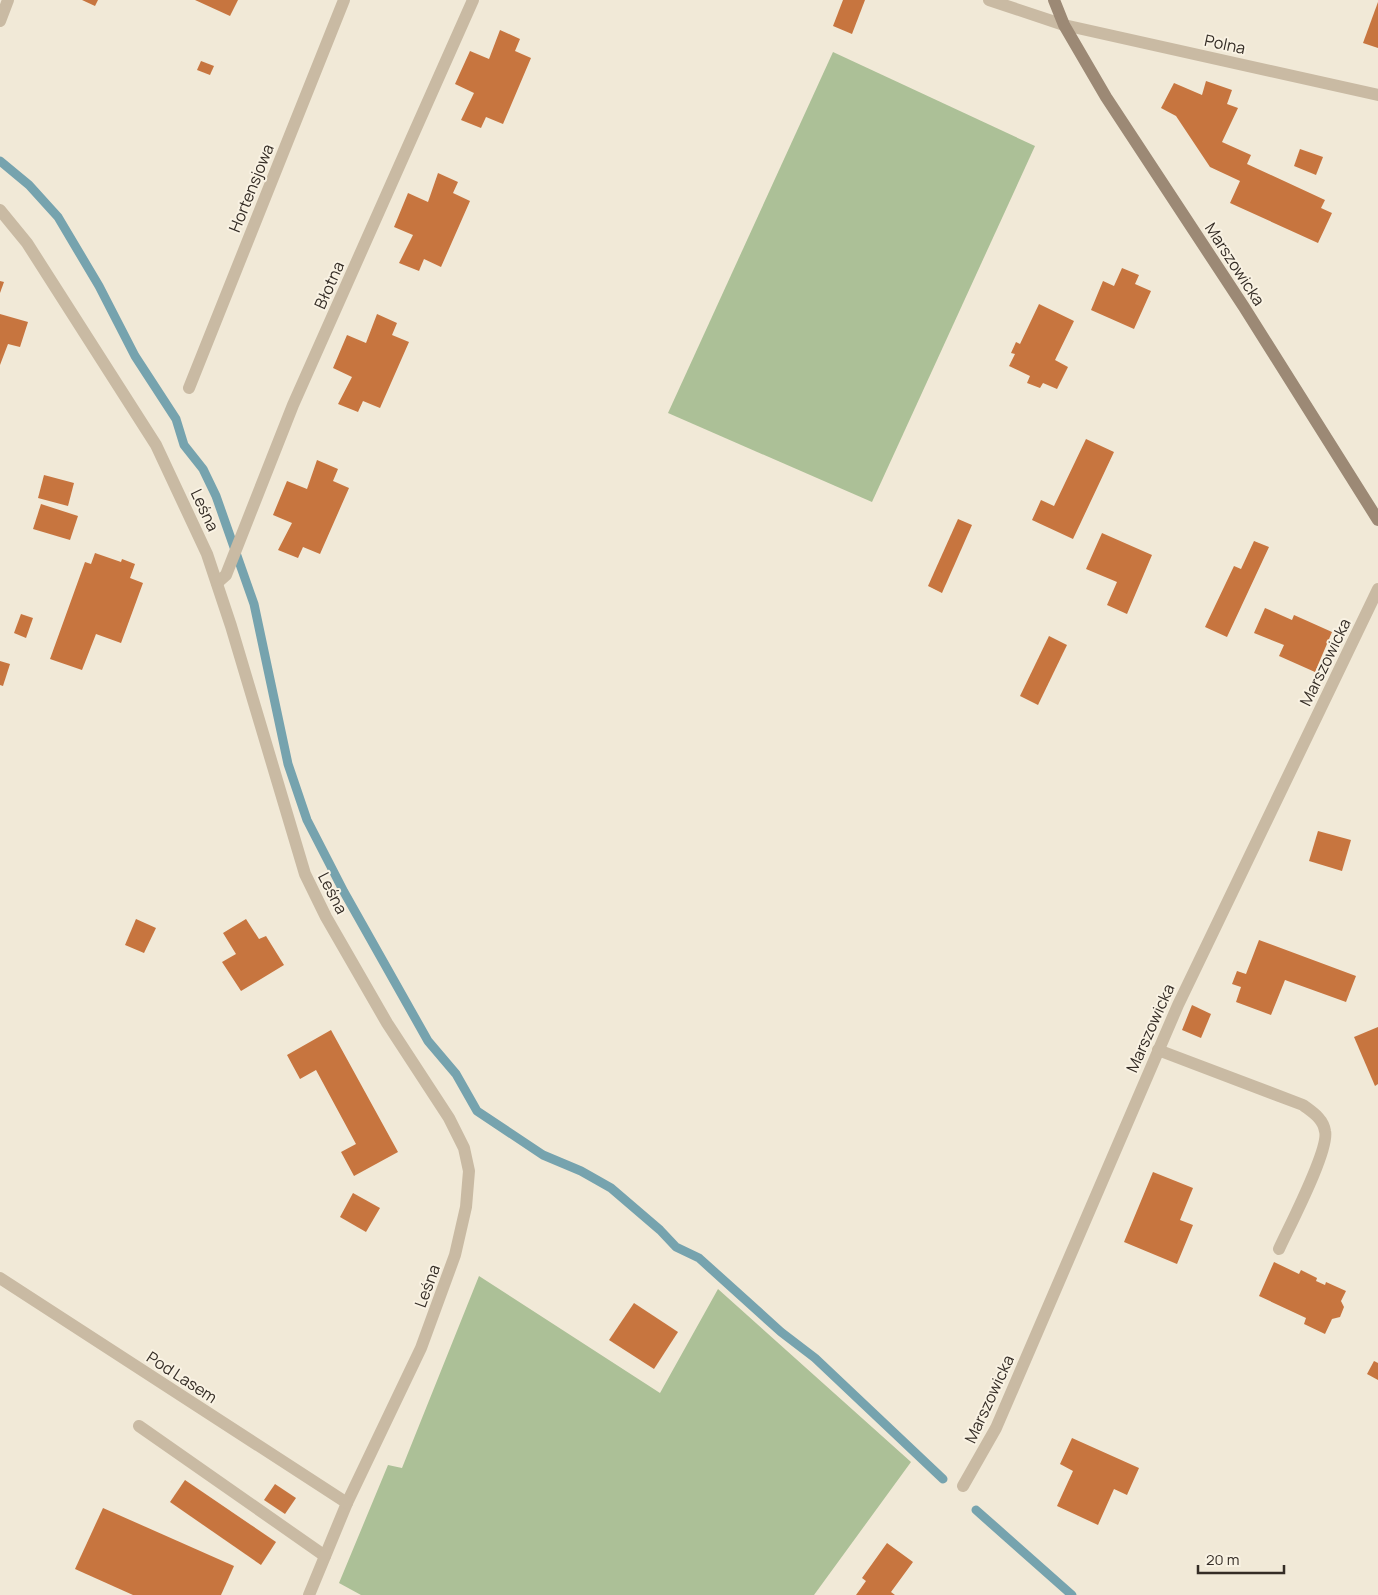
<svg xmlns="http://www.w3.org/2000/svg" width="1378" height="1595" font-family="Manrope,sans-serif">
<style>
.green{fill:#acc097}
.lines{fill:none;stroke-linecap:round;stroke-linejoin:round}
.stream{stroke:#76a3ae;stroke-width:9}
.building{fill:#c7753f}
.lane{stroke:#c9baa3;stroke-width:12}
.street{stroke:#c9baa3;stroke-width:12}
.secondary{stroke:#9c8975;stroke-width:12}
.labels{text-anchor:middle;dominant-baseline:central;stroke-width:4;stroke-linejoin:round;paint-order:stroke}
.street-label{font-size:16px;fill:#342c25;stroke:#f9f2e3}
</style>
<rect width="100%" height="100%" fill="#f1e9d7"/>
<g class="green">
<polygon points="833,52 1035,146 872,502 668,413"/>
<polygon points="479,1276 660,1393 718,1289 911,1462 814,1595 361,1595 339,1583 388,1465 402,1468"/>
</g>
<g class="lines">
<g class="stream">
<polyline points="0,161 29,185 58,217 99,286 135,356 176,419 184,445 203,469 216,496 254,604 288,764 307,820 344,892 428,1041 456,1074 477,1111 543,1155 581,1171 611,1188 660,1230 676,1247 699,1258 781,1332 815,1358 943,1479"/>
<polyline points="976,1510 1072,1595"/>
</g>
</g>
<g class="building">
<polygon points="82,0 98,0 95,6"/>
<polygon points="195,0 238,0 230,16"/>
<polygon points="843,0 865,0 852,34 833,26"/>
<polygon points="1378,2 1378,48 1363,43"/>
<polygon points="500,30 520,39 515,51 531,58 503,124 486,117 481,128 461,120 474,93 455,84 470,51 489,59"/>
<polygon points="201,61 214,66 210,75 197,70"/>
<polygon points="1206,81 1232,90 1227,104 1238,108 1222,142 1251,155 1247,164 1325,200 1321,208 1332,213 1318,243 1230,203 1240,181 1210,167 1176,116 1161,108 1174,83 1202,95"/>
<polygon points="1300,149 1323,157 1316,175 1294,166"/>
<polygon points="438,173 458,182 453,193 470,201 441,267 424,259 419,271 399,263 413,235 394,227 408,193 428,202"/>
<polygon points="1122,268 1139,275 1135,284 1151,291 1134,329 1091,310 1103,281 1114,286"/>
<polygon points="0,281 4,282 0,293"/>
<polygon points="1039,304 1074,321 1055,360 1068,367 1057,389 1043,383 1040,388 1027,383 1030,376 1009,366 1015,354 1011,353 1016,342 1020,344"/>
<polygon points="0,314 28,322 20,347 8,344 0,365"/>
<polygon points="377,314 397,323 392,335 409,342 380,408 363,401 358,412 338,404 352,377 333,368 347,335 366,343"/>
<polygon points="1086,439 1114,452 1073,539 1032,520 1041,500 1054,506"/>
<polygon points="317,460 338,469 333,481 349,488 320,554 303,547 298,558 278,550 292,523 273,515 287,481 307,489"/>
<polygon points="44,475 74,483 68,506 38,498"/>
<polygon points="41,504 78,516 70,540 33,529"/>
<polygon points="958,519 972,525 942,593 928,586"/>
<polygon points="1102,533 1152,555 1127,614 1107,605 1117,582 1086,569"/>
<polygon points="1254,541 1269,547 1227,637 1205,627 1234,566 1241,569"/>
<polygon points="95,553 121,562 122,559 135,564 130,578 143,583 121,643 96,634 82,670 50,659 85,562 91,564"/>
<polygon points="1265,608 1292,620 1294,615 1332,632 1315,672 1279,656 1284,645 1254,633"/>
<polygon points="21,614 33,618 26,638 14,633"/>
<polygon points="1049,636 1067,645 1038,705 1020,696"/>
<polygon points="0,661 10,664 3,686 0,685"/>
<polygon points="1318,831 1351,840 1342,871 1309,861"/>
<polygon points="136,919 156,928 144,953 125,945"/>
<polygon points="246,919 259,939 266,936 284,965 241,991 222,962 236,954 223,933"/>
<polygon points="1259,940 1356,976 1346,1002 1285,980 1271,1015 1236,1002 1241,987 1232,984 1237,971 1246,974"/>
<polygon points="1192,1005 1211,1014 1201,1038 1182,1030"/>
<polygon points="1378,1027 1378,1084 1375,1086 1354,1037"/>
<polygon points="331,1030 398,1152 354,1176 341,1152 356,1144 316,1070 300,1079 287,1055"/>
<polygon points="1153,1172 1193,1188 1180,1220 1193,1225 1177,1264 1124,1242"/>
<polygon points="353,1193 380,1208 366,1232 340,1217"/>
<polygon points="1274,1262 1299,1274 1301,1270 1317,1278 1316,1281 1325,1285 1326,1282 1346,1291 1341,1301 1344,1307 1340,1317 1332,1319 1325,1334 1304,1324 1306,1318 1259,1296"/>
<polygon points="634,1303 678,1332 654,1369 609,1340"/>
<polygon points="1374,1361 1378,1363 1378,1380 1367,1374"/>
<polygon points="1072,1438 1139,1468 1127,1495 1114,1489 1098,1525 1057,1506 1073,1471 1060,1464"/>
<polygon points="185,1480 276,1542 261,1565 170,1502"/>
<polygon points="275,1484 296,1498 285,1514 264,1500"/>
<polygon points="103,1508 234,1566 221,1595 133,1595 75,1569"/>
<polygon points="887,1543 913,1562 891,1592 895,1595 856,1595 866,1581 862,1578"/>
</g>
<g class="lines">
<g class="lane">
<polyline points="217,583 226,575 293,405 473,0"/>
<path d="M1158 1050 1303 1105C1312 1112 1323 1118 1325 1131 1330 1149 1289 1227 1279 1249"/>
<polyline points="139,1426 325,1556"/>
<polyline points="963,1486 996,1428 1178,1005 1378,589"/>
</g>
<g class="street">
<polyline points="989,0 1064,25 1378,95"/>
<polyline points="0,21 8,0"/>
<polyline points="0,210 27,243 156,445 207,554 231,626 305,874 326,917 387,1023 449,1118 464,1148 469,1171 466,1207 455,1255 421,1348 347,1503 309,1595"/>
<polyline points="189,388 344,0"/>
<polyline points="0,1278 347,1503"/>
</g>
<polyline class="secondary" points="1054,0 1064,25 1106,97 1244,307 1378,520"/>
</g>
<g class="labels">
<g class="street-label">
<text transform="translate(1225 44) rotate(12)">Polna</text>
<text transform="translate(251 188) rotate(-68)">Hortensjowa</text>
<text transform="translate(1235 264) rotate(57)">Marszowicka</text>
<text transform="translate(329 285) rotate(-66)">Błotna</text>
<text transform="translate(205 510) rotate(65)">Leśna</text>
<text transform="translate(1325 662) rotate(-64)">Marszowicka</text>
<text transform="translate(333 893) rotate(63)">Leśna</text>
<text transform="translate(1150 1028) rotate(-66)">Marszowicka</text>
<text transform="translate(427 1286) rotate(-70)">Leśna</text>
<text transform="translate(182 1377) rotate(33)">Pod Lasem</text>
<text transform="translate(989 1399) rotate(-65)">Marszowicka</text>
</g>
</g>
<path d="M1198 1565v8h86v-8" fill="none" stroke="#342c25" stroke-width="2.5"/>
<text x="1206" y="1565" font-size="15" fill="#342c25" stroke="#f9f2e3" stroke-width="4" paint-order="stroke">20 m</text>
</svg>
